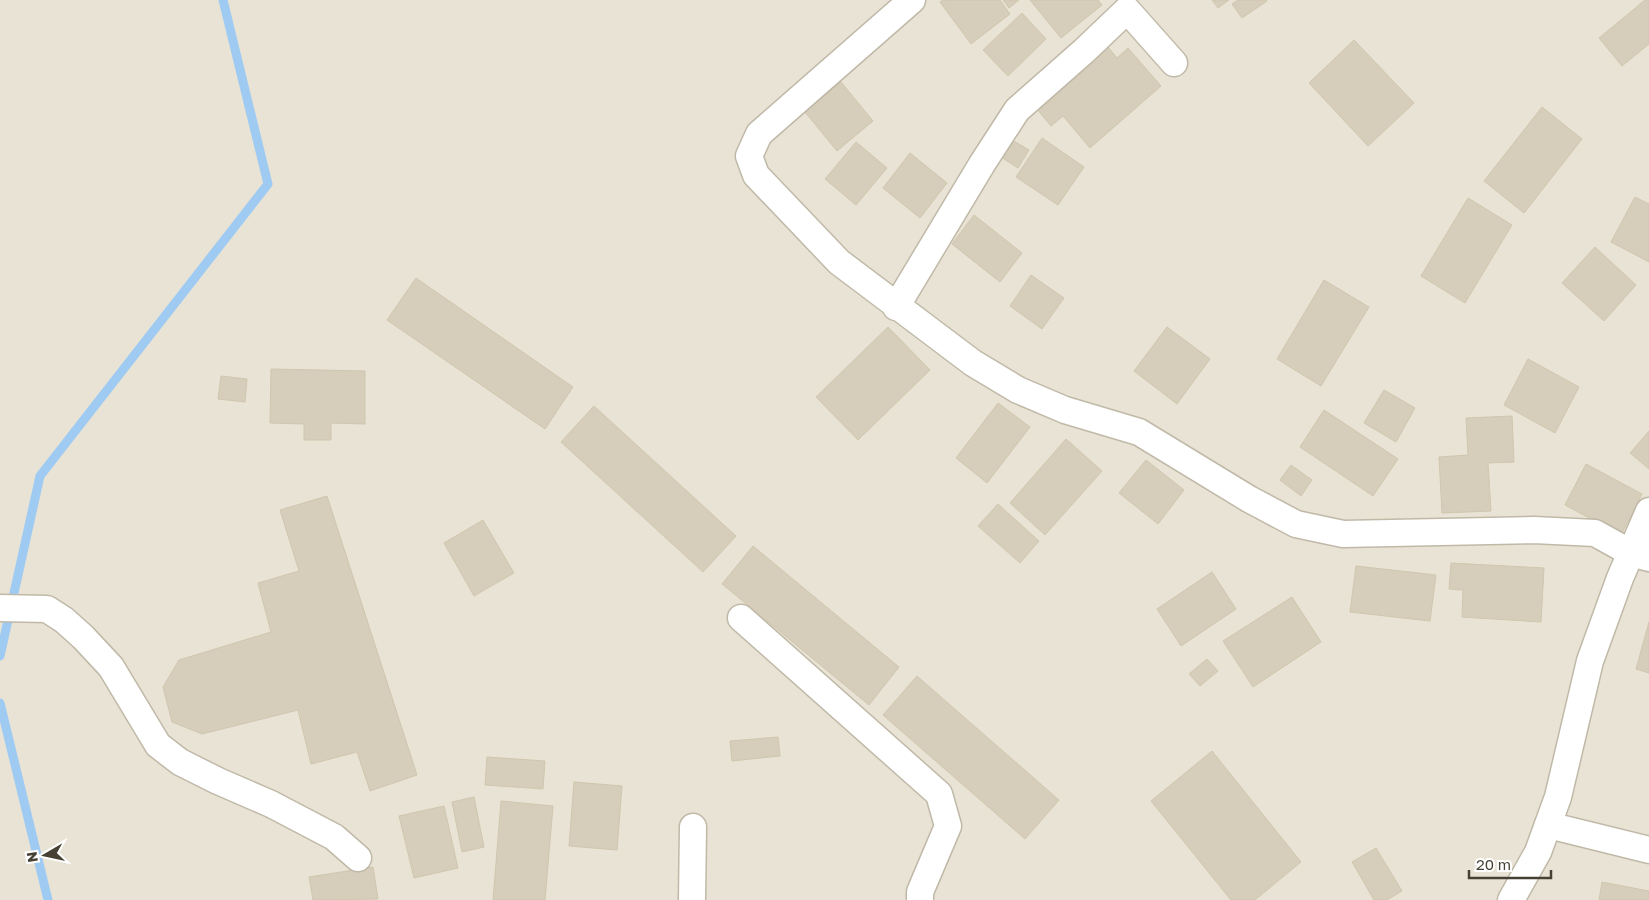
<svg xmlns="http://www.w3.org/2000/svg" width="1649" height="900" font-family="'Golos Text',sans-serif">
<style>
.residential{fill:#e8e3d4}
.lines{fill:none;stroke-linecap:round;stroke-linejoin:round}
.stream{stroke:#9fcbf3;stroke-width:9}
.building{fill:#d6cdbb;stroke:#d1c6ae}
.street-casing{stroke:#c0b9a8;stroke-width:29}
.street{stroke:#fff;stroke-width:26}
</style>
<rect width="100%" height="100%" fill="#f4f0e6"/>
<rect class="residential" x="0" y="0" width="1649" height="900"/>
<g class="lines">
<g class="stream">
<polyline points="0,656 40,476 268,184 223,0"/>
<polyline points="0,703 48,900"/>
</g>
</g>
<g class="building">
<polygon points="943,0 1000,0 1010,14 971,44 940,2"/>
<polygon points="1003,0 1019,0 1009,8"/>
<polygon points="1030,0 1098,0 1102,5 1061,38"/>
<polygon points="1212,0 1229,0 1218,8"/>
<polygon points="1238,0 1266,0 1267,1 1242,18 1232,4"/>
<polygon points="1645,0 1649,0 1649,44 1622,66 1599,38"/>
<polygon points="1022,13 1046,39 1008,76 983,50"/>
<polygon points="1354,40 1414,103 1368,146 1309,83"/>
<polygon points="1107,46 1117,58 1128,48 1161,86 1090,148 1063,116 1051,126 1036,108"/>
<polygon points="841,82 873,121 837,151 805,112"/>
<polygon points="1542,107 1582,139 1524,213 1484,181"/>
<polygon points="1042,138 1084,167 1058,205 1016,177"/>
<polygon points="1012,140 1029,150 1018,168 1001,157"/>
<polygon points="856,142 887,168 856,205 825,179"/>
<polygon points="910,153 947,183 920,218 883,188"/>
<polygon points="1635,197 1649,204 1649,262 1611,242"/>
<polygon points="1468,198 1512,225 1465,303 1421,276"/>
<polygon points="974,215 1022,253 1000,282 952,244"/>
<polygon points="1595,247 1636,285 1604,321 1562,283"/>
<polygon points="1031,275 1064,298 1042,329 1010,306"/>
<polygon points="416,278 573,387 545,429 387,320"/>
<polygon points="1324,280 1369,307 1321,386 1277,359"/>
<polygon points="888,327 930,370 858,440 816,397"/>
<polygon points="1167,327 1210,359 1177,404 1134,371"/>
<polygon points="1528,359 1579,387 1555,433 1504,405"/>
<polygon points="271,369 365,371 365,424 331,423 331,440 304,440 304,424 270,423"/>
<polygon points="221,376 247,379 245,402 218,399"/>
<polygon points="1384,390 1415,408 1396,442 1364,423"/>
<polygon points="998,403 1030,427 987,483 956,458"/>
<polygon points="594,406 736,536 703,572 561,442"/>
<polygon points="1324,410 1398,459 1373,496 1300,447"/>
<polygon points="1512,416 1514,462 1488,463 1491,511 1442,513 1439,457 1468,455 1466,418"/>
<polygon points="1649,431 1649,469 1630,453"/>
<polygon points="1066,439 1102,471 1045,535 1010,503"/>
<polygon points="1146,460 1184,490 1158,524 1119,493"/>
<polygon points="1586,464 1642,494 1621,535 1565,505"/>
<polygon points="1291,465 1312,480 1301,496 1280,480"/>
<polygon points="327,496 417,775 370,791 357,752 311,764 298,710 202,734 172,722 163,687 179,660 271,632 258,583 299,571 280,510"/>
<polygon points="998,504 1039,541 1020,563 978,526"/>
<polygon points="483,520 514,573 474,596 444,543"/>
<polygon points="753,546 899,667 869,705 722,584"/>
<polygon points="1451,563 1544,568 1541,622 1462,617 1463,590 1449,589"/>
<polygon points="1356,566 1436,575 1430,621 1350,612"/>
<polygon points="1212,572 1236,609 1181,646 1157,609"/>
<polygon points="1292,597 1321,642 1253,687 1223,641"/>
<polygon points="1649,622 1649,673 1636,669"/>
<polygon points="1207,659 1218,671 1200,686 1189,674"/>
<polygon points="917,676 1059,800 1025,839 883,715"/>
<polygon points="778,737 780,756 732,761 730,741"/>
<polygon points="1212,751 1301,862 1255,900 1231,900 1151,801"/>
<polygon points="487,757 545,761 543,789 485,785"/>
<polygon points="574,782 622,786 617,850 569,846"/>
<polygon points="474,797 484,847 462,852 452,802"/>
<polygon points="501,801 553,806 545,900 493,900"/>
<polygon points="444,806 458,868 414,878 399,816"/>
<polygon points="1376,848 1402,891 1387,900 1374,900 1352,862"/>
<polygon points="373,867 378,899 313,900 309,877"/>
<polygon points="1602,882 1649,891 1649,900 1599,900"/>
</g>
<g class="lines">
<defs>
<g id="street">
<polyline points="912,0 759,134 749,156 756,175 839,262 973,363 1018,390 1065,410 1139,432 1249,499 1296,524 1343,534 1534,530 1595,533 1631,553 1649,558"/>
<polyline points="896,307 982,164 1017,110 1084,51 1127,10 1174,63"/>
<polyline points="0,608 47,609 64,620 83,637 111,667 158,745 180,762 218,781 271,804 334,837 358,858"/>
<polyline points="741,618 939,794 948,826 920,892 920,900"/>
<polyline points="1548,825 1649,850"/>
<polyline points="692,900 693,827"/>
<polyline points="1511,900 1538,852 1558,797 1590,661 1620,578 1649,511"/>
</g>
</defs>
<use href="#street" class="street-casing"/>
<use href="#street" class="street"/>
</g>
<g transform="translate(45 855) rotate(261)" stroke="#ffffff" stroke-width="4" paint-order="stroke">
<path d="M0-4L9 19L0 12L-9 19Z" fill="#474135"/>
<text y="-8" font-size="14" font-weight="bold" text-anchor="middle" fill="#474135">N</text>
</g>
<path d="M1469 870v8h82v-8" fill="none" stroke="#474135" stroke-width="2.5"/>
<text x="1476" y="870" font-size="15" fill="#474135" stroke="#ffffff" stroke-width="4" paint-order="stroke">20 m</text>
</svg>
